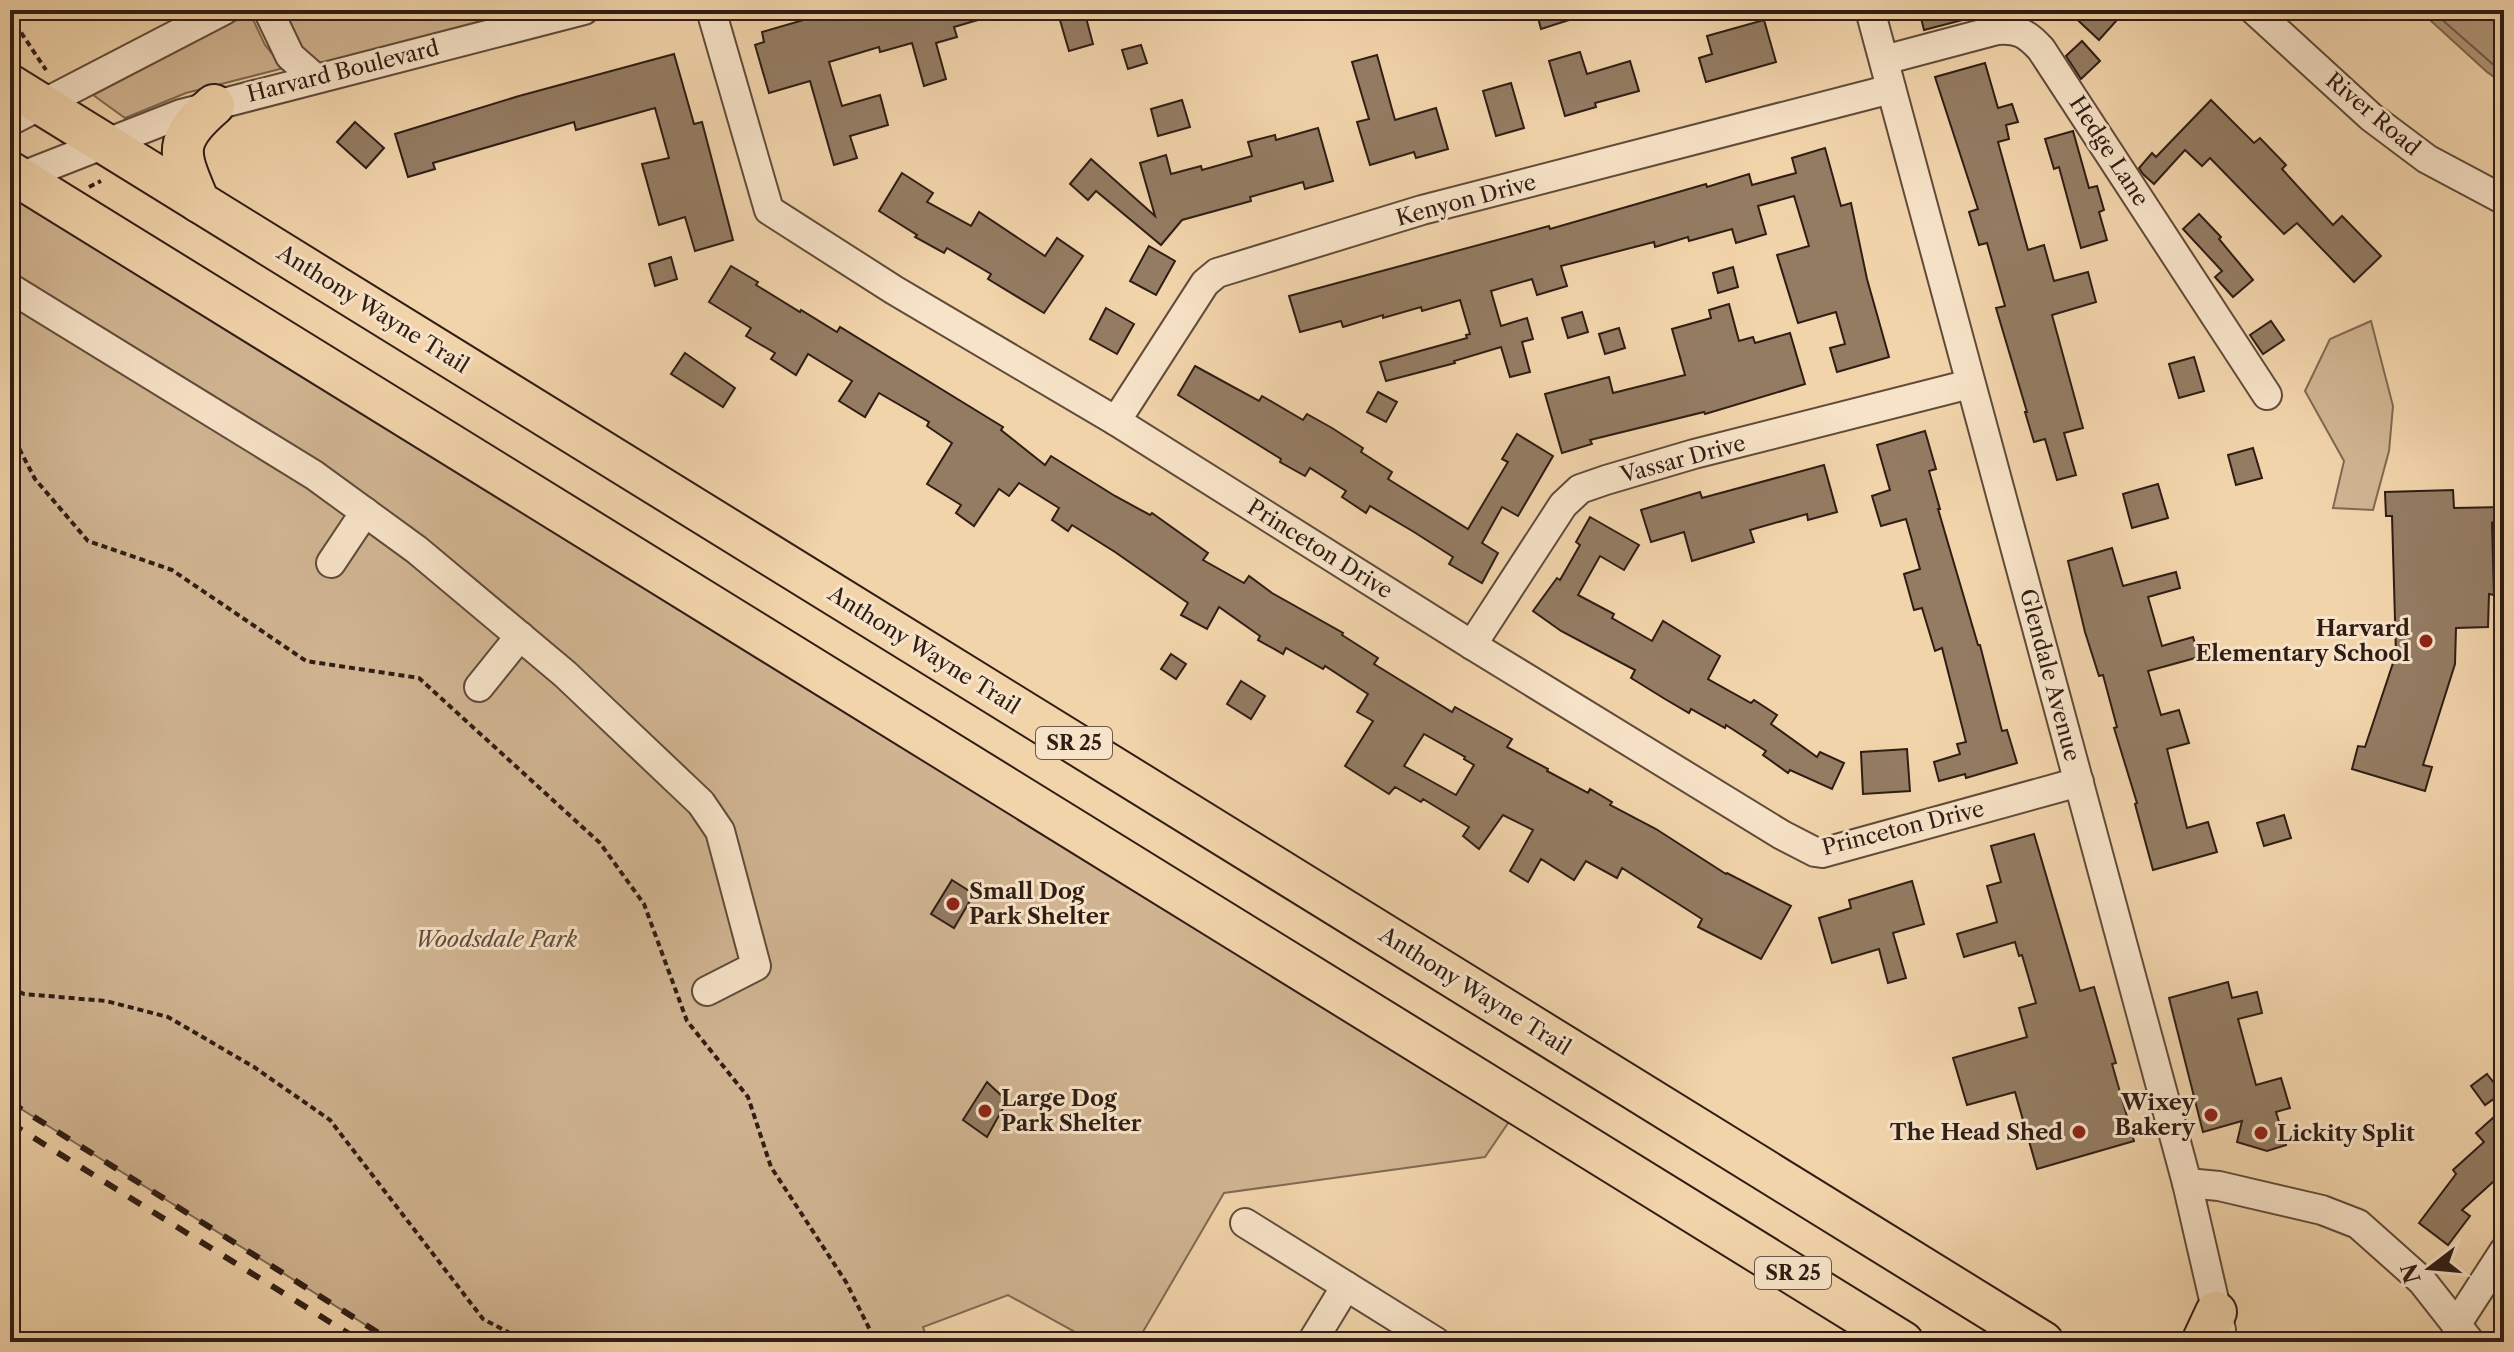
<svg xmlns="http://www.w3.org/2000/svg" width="2514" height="1352" font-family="'Libre Caslon Text',serif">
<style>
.green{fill:#d1b592;stroke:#806954;stroke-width:2}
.water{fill:#b09678;stroke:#7c6650;stroke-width:2}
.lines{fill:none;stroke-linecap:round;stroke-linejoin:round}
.shore{stroke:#705a46;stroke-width:2}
.building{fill:#947c63;stroke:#2f1d15;stroke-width:2;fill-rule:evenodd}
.minor-casing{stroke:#604b3a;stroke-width:32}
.highway-casing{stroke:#2f1d15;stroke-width:44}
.path{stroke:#2f1d15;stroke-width:4;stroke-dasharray:6 4;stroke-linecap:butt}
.minor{stroke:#f7e3c8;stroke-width:28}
.highway{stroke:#f2d4ab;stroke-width:40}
.rail{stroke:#2f1d15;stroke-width:6;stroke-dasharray:14 14;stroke-linecap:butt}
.poi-dot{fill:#8f2418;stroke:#f7e3c8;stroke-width:3}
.labels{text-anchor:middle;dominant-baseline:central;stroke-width:6;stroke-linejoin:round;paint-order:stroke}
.shield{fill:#f7e3c8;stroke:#6b584b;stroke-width:2}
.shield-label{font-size:20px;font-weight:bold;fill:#2f1d15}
.street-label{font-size:22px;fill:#2f1d15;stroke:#f7e3c8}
.poi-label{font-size:22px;font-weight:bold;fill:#2f1d15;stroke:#f7e3c8;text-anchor:end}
.park-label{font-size:22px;font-style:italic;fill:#604b3a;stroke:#f7e3c8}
</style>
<rect width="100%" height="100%" fill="#f2d4ab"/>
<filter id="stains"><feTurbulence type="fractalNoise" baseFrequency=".0025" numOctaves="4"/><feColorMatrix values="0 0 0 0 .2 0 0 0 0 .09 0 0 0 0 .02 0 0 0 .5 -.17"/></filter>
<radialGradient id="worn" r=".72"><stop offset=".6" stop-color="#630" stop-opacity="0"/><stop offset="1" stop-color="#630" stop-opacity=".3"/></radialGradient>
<g class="green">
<polygon points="287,10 548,10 328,66 305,57 284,21"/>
<polygon points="250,13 265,45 284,68 186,93 125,118 93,95"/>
<polygon points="10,181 1521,1104 1485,1157 1224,1193 1137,1342 1093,1342 1008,1295 923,1327 928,1342 393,1342 10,1102"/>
<polygon points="2371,321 2393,406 2389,451 2373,510 2333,508 2344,461 2305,391 2330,339"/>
</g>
<polygon class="water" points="2419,10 2504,10 2504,84 2487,72"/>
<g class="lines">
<polyline class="shore" points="2431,10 2504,74"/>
</g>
<g class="building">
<polygon points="838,10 994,10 995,15 954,27 957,37 936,43 946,79 924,86 912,43 880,52 879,47 829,62 842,106 880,95 888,125 850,136 857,158 834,165 810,81 769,93 755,45 764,42 762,32"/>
<polygon points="1057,10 1084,10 1093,44 1069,51"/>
<polygon points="1536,10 1588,10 1588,14 1541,29"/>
<polygon points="1919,10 1977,10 1978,16 1924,30"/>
<polygon points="2067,10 2126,10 2099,40"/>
<polygon points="1764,20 1776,62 1706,82 1699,58 1712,54 1707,36"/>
<polygon points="2082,41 2100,61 2081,79 2066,56"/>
<polygon points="1141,45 1147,63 1128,69 1122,50"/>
<polygon points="1580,52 1587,74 1630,61 1639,91 1595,103 1596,107 1565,116 1549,61"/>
<polygon points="674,54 694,124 702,122 733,240 695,251 685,217 659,225 642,164 669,158 655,108 576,130 574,122 433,163 435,169 408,177 395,134 519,96"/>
<polygon points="1377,55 1395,120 1436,108 1448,149 1416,158 1414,152 1370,165 1357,122 1369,119 1352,62"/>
<polygon points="1985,63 1998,108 2012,104 2018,122 2006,125 2009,139 1998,142 2028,250 2044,245 2054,281 2088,272 2096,302 2052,315 2083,428 2064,433 2076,475 2057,480 2045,439 2034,442 2025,412 2027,412 1996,308 2005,306 1987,243 1979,245 1969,212 1978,209 1935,77"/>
<polygon points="1511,83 1524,128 1496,136 1483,91"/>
<polygon points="1182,100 1190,127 1158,136 1151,109"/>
<polygon points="2211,100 2254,143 2260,138 2286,165 2282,169 2333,225 2342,216 2381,256 2354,282 2297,223 2284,234 2210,158 2202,166 2185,150 2154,184 2143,174 2139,168 2152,153 2156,157"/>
<polygon points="355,122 384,148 366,168 337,142"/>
<polygon points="1318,128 1333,181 1305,189 1303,182 1250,197 1251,201 1182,220 1161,245 1096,191 1088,200 1070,184 1091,159 1155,216 1140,163 1166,155 1171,174 1201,166 1202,170 1252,156 1248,142 1275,135 1276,140"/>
<polygon points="2073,131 2089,188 2097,186 2104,210 2099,212 2107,240 2081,248 2059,167 2054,169 2045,139"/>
<polygon points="1825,148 1841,206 1851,203 1867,279 1889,357 1837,372 1830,348 1845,344 1836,312 1798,323 1777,255 1809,246 1794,196 1758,206 1766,234 1736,243 1732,229 1689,241 1688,237 1655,247 1654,242 1561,266 1567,286 1537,295 1532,279 1491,291 1501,326 1527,318 1533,339 1522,342 1530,372 1510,377 1501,347 1454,361 1455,363 1386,381 1380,362 1467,338 1466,335 1470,334 1460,300 1422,311 1421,307 1383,318 1383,315 1343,327 1341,321 1300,332 1289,296 1549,226 1550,229 1706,184 1707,187 1749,174 1752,185 1796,173 1792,158"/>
<polygon points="902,173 933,193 927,202 971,226 979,212 1045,256 1057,238 1083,256 1044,313 988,279 991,274 947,248 944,253 915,237 917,235 879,211"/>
<polygon points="2199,214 2221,237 2219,239 2253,280 2233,297 2215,277 2222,271 2183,229"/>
<polygon points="1149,246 1175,261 1156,295 1130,281"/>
<polygon points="671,257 677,279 655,286 649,264"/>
<path d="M731 266 758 282 756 285 800 312 801 310 837 332 840 327 1003 427 1001 430 1045 465 1051 456 1115 496 1150 515 1152 513 1208 553 1203 560 1244 583 1249 576 1272 593 1343 633 1342 635 1378 658 1374 664 1452 712 1455 707 1512 739 1507 747 1548 769 1547 771 1588 793 1590 789 1612 802 1610 805 1656 829 1726 874 1727 873 1791 906 1761 959 1698 927 1702 919 1622 868 1617 878 1586 861 1574 880 1541 859 1528 882 1510 871 1533 830 1503 815 1479 849 1463 836 1469 827 1423 799 1421 802 1395 787 1389 794 1345 766 1373 721 1357 712 1368 694 1325 666 1323 669 1286 648 1283 654 1258 640 1260 636 1219 607 1207 629 1181 615 1188 603 1115 552 1072 525 1068 531 1052 520 1059 508 1019 483 1009 496 999 489 974 526 956 513 961 505 927 484 952 443 927 426 929 422 879 393 865 417 839 401 852 381 808 354 796 375 771 359 775 353 746 336 751 328 709 302ZM1424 734 1465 757 1464 759 1474 765 1456 795 1404 766Z"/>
<polygon points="1733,267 1738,287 1718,293 1713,273"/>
<polygon points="1729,304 1739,341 1753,337 1755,343 1790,333 1805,384 1705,414 1704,412 1590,440 1592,444 1562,453 1545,394 1609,377 1613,393 1685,375 1672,329 1711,318 1709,310"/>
<polygon points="1106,308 1134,324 1117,354 1090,339"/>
<polygon points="1582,312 1588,332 1568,338 1562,318"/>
<polygon points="2271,321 2284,340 2263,354 2250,335"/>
<polygon points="1619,328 1625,348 1605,354 1599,334"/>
<polygon points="685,353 735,388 723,407 671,374"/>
<polygon points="2194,357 2204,391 2179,398 2169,364"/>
<polygon points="1195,366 1259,401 1262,396 1303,420 1307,414 1332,428 1363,448 1361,452 1392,472 1388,479 1468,529 1508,462 1502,459 1517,434 1553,456 1518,516 1502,507 1482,543 1498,553 1482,583 1449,564 1453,557 1414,532 1370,506 1366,513 1342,497 1346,491 1310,468 1305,476 1280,462 1281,459 1178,395"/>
<polygon points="1378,392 1397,402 1386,422 1367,412"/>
<polygon points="1925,431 1936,469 1929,471 1940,509 1938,509 1978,645 1980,645 2002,731 2007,730 2017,763 1966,778 1965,774 1939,781 1934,762 1960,754 1957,744 1966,742 1942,648 1935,651 1922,608 1914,610 1904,574 1920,569 1906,519 1881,526 1872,496 1890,490 1877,445"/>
<polygon points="2253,448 2262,478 2236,485 2228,455"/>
<polygon points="1824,465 1837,512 1808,520 1807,514 1750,530 1754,542 1692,561 1684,532 1651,542 1641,510 1700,492 1702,498"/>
<polygon points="2158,484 2168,518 2132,528 2123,494"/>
<polygon points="2453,490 2454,508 2504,507 2504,513 2492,523 2494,595 2489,594 2488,627 2456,628 2455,664 2423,765 2432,767 2425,791 2352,769 2358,746 2365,747 2396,654 2392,516 2386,516 2385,492"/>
<polygon points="1590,517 1639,545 1624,570 1600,556 1578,595 1614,614 1612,618 1652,641 1663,621 1720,656 1708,679 1751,703 1754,700 1777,715 1771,724 1817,757 1820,752 1844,763 1832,789 1790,770 1788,773 1763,755 1766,751 1726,725 1725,728 1691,709 1689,713 1665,699 1631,678 1635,670 1561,631 1533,611 1557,578 1560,580 1580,545 1576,542"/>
<polygon points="2112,548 2123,586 2176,572 2180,588 2148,597 2162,646 2193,637 2199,657 2148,671 2161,715 2179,710 2189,743 2167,749 2187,828 2208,822 2217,852 2153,870 2135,804 2137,803 2114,728 2117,727 2103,675 2099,676 2085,632 2068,561"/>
<polygon points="1171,654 1186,664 1176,679 1161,669"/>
<polygon points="1241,681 1265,696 1251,719 1227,704"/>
<polygon points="1907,749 1910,791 1863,794 1861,752"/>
<polygon points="2284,815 2291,838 2264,846 2257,823"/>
<polygon points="2034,834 2080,991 2094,987 2116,1063 2112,1064 2134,1141 2037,1169 2015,1092 1967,1105 1953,1058 2027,1037 2019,1008 2036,1003 2022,955 2019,956 2015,942 1964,957 1957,934 1997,922 1987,886 2001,882 1991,846"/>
<polygon points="952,880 974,894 954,928 931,914"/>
<polygon points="1912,881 1924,924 1893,933 1906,978 1888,983 1879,949 1832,963 1819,918 1851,908 1849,900"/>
<polygon points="2228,982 2232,998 2257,992 2262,1013 2238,1019 2256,1085 2281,1078 2290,1108 2276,1112 2286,1145 2267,1151 2237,1142 2242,1121 2203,1132 2169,998"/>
<polygon points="2487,1074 2502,1093 2485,1105 2471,1086"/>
<polygon points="987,1082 1007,1101 987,1137 963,1120"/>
<polygon points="2494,1117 2504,1128 2504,1172 2462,1210 2470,1216 2448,1245 2419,1223 2456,1174 2453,1170 2484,1142 2476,1133"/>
</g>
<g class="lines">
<defs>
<g id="minor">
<polyline points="268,10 290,56 315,78"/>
<polyline points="711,10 769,210 894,290 1116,421 1472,645 1782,835 1815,852 1822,853 2079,782"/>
<polyline points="1870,10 2187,1183 2221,1330"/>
<polyline points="2254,10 2371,117 2427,159 2504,200"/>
<path d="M1884 60 1997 30C2018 28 2027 34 2041 49L2267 395"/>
<polyline points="10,121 224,10"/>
<polyline points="10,181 181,114 584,10"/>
<polyline points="10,288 314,475 417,550 565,674 701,803 720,831 756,966 707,991"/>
<polyline points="1116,421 1205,283 1217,273 1422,210 1891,89"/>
<polyline points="331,563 365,512"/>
<polyline points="1472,645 1563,505 1580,489 1606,480 1694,454 1970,384"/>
<polyline points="479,687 520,636"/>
<polyline points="2187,1183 2219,1186 2322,1210 2358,1224 2422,1281 2470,1342"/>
<polyline points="1245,1223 1436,1342"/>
<polyline points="2456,1325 2504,1251"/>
<polyline points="1312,1342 1346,1286"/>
</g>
<g id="highway">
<polyline points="10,85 2043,1342"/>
<polyline points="10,172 1903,1342"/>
<path d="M199 202C179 154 171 142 214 105"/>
<polyline points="2202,1342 2216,1312"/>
</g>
</defs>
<use href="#minor" class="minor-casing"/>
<use href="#highway" class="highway-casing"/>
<g class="path">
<polyline points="10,16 46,70"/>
<polyline points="89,187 101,181"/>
<polyline points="10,431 35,479 88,541 172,570 306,661 419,678 600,843 644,904 687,1021 748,1097 771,1167 846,1282 871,1332 862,1342"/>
<polyline points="10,988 24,994 106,1001 168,1017 254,1067 330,1120 483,1319 527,1342"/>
</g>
<use href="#minor" class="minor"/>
<use href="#highway" class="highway"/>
<g class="rail">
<polyline points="10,1102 393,1342"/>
<polyline points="10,1123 362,1342"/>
</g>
</g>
<g class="poi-dot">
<circle cx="2426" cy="641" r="8"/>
<circle cx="953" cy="904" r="8"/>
<circle cx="985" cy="1111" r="8"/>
<circle cx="2211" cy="1115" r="8"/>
<circle cx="2079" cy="1132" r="8"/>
<circle cx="2261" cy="1133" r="8"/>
</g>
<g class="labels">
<g class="shield">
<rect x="1036" y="727" width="76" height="32" rx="6"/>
<rect x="1755" y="1257" width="76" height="32" rx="6"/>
</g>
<g class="shield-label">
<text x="1074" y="743">SR 25</text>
<text x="1793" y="1273">SR 25</text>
</g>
<g class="street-label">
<text transform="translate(343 71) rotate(-14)">Harvard Boulevard</text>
<text transform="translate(2373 114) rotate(40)">River Road</text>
<text transform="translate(2109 151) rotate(57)">Hedge Lane</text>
<text transform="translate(1466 200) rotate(-15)">Kenyon Drive</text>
<text transform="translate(373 309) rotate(32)">Anthony Wayne Trail</text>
<text transform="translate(1683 459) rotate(-15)">Vassar Drive</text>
<text transform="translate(1320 549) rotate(32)">Princeton Drive</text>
<text transform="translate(924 650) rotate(32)">Anthony Wayne Trail</text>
<text transform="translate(2050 675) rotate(75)">Glendale Avenue</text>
<text transform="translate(1903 828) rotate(-14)">Princeton Drive</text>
<text transform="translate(1475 991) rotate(32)">Anthony Wayne Trail</text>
</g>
<g class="poi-label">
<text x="2410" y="628">Harvard<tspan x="2410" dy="25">Elementary School</tspan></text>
<text x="969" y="891" text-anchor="start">Small Dog<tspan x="969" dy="25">Park Shelter</tspan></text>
<text x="1001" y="1098" text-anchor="start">Large Dog<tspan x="1001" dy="25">Park Shelter</tspan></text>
<text x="2195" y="1102">Wixey<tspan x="2195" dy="25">Bakery</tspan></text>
<text x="2063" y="1132">The Head Shed</text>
<text x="2277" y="1133" text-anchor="start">Lickity Split</text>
</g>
<g class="park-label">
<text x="496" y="939">Woodsdale Park</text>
</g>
</g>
<rect width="2514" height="1352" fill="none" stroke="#f2d4ab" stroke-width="40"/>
<rect x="12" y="12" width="2490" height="1328" fill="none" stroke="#2f1d15" stroke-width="4"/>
<rect x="20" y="20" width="2474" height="1312" fill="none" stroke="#2f1d15" stroke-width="2"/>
<g transform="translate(2430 1268) rotate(254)" stroke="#f7e3c8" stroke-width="6" paint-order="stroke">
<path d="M0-6L14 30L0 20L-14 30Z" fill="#2f1d15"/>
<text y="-12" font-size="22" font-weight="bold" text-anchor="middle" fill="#2f1d15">N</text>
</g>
<rect width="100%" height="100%" filter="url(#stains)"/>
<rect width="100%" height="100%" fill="url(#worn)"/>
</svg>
